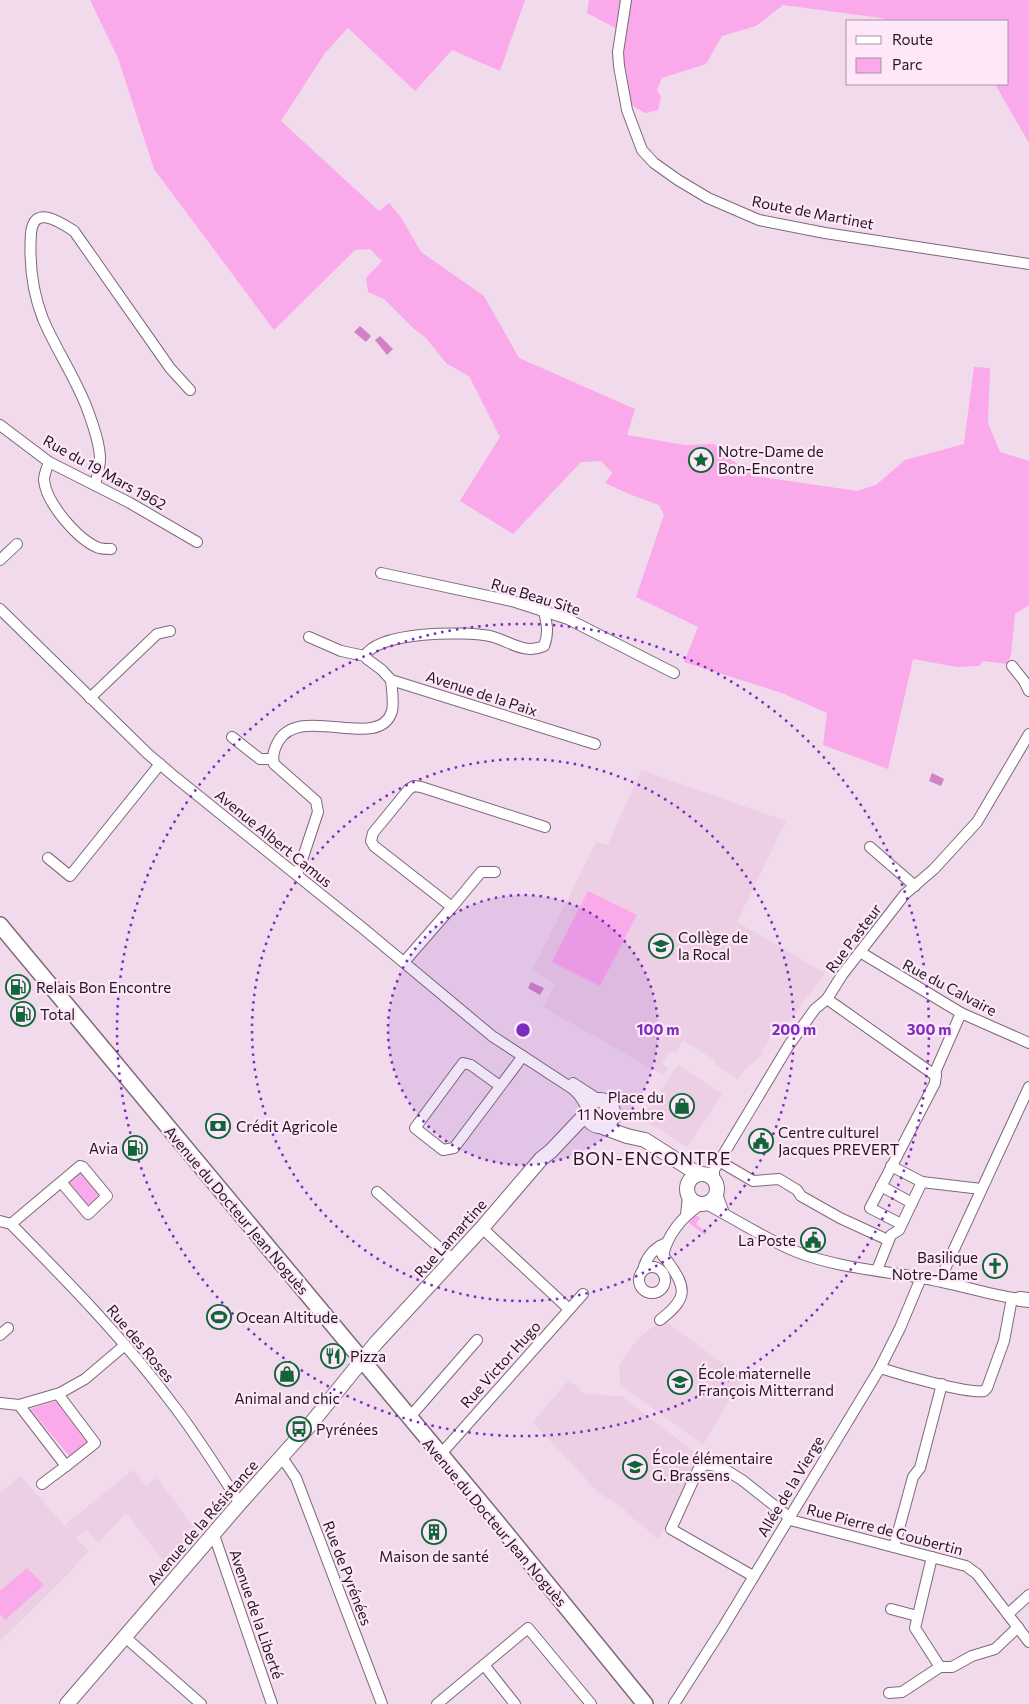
<svg xmlns="http://www.w3.org/2000/svg" width="1029" height="1704" font-family="Commissioner,sans-serif">
<style>
.built{fill:#eccee5}
.green{fill:#faa9eb}
.water{fill:#d282c4}
.lines{fill:none;stroke-linecap:round;stroke-linejoin:round}
.street-casing{stroke:#7d6979;stroke-width:12}
.secondary-casing{stroke:#7d6979;stroke-width:16}
.primary-casing{stroke:#7d6979;stroke-width:18}
.street{stroke:#fff;stroke-width:10}
.secondary{stroke:#fff;stroke-width:14}
.primary{stroke:#fff;stroke-width:15}
.ring{fill:none;stroke:#7b2cbf;stroke-width:2.5;stroke-dasharray:2.5 5}
.labels{text-anchor:middle;dominant-baseline:central;stroke-width:4.5;stroke-linejoin:round;paint-order:stroke}
.street-label{font-size:15px;fill:#21181f;stroke:#fee7f9}
.poi-label{font-size:15px;fill:#21181f;stroke:#fee7f9;text-anchor:start}
.quarter-label{font-size:18px;letter-spacing:1px;fill:#21181f;stroke:#fee7f9}
.centre{fill:#7b2cbf;stroke:#fee7f9;stroke-width:2.5}
.ring-label{font-size:15px;text-anchor:middle;font-weight:bold;fill:#7b2cbf;stroke:#fee7f9;stroke-width:4.5;stroke-linejoin:round;paint-order:stroke}
</style>
<rect width="100%" height="100%" fill="#f1daec"/>
<g class="built">
<polygon points="641,770 786,821 737,922 825,973 800,1006 799,1011 791,1018 779,1034 774,1032 762,1051 764,1053 743,1071 738,1079 714,1064 716,1061 683,1040 677,1052 669,1052 662,1063 668,1069 663,1075 543,1007 555,985 533,969 596,842 608,845"/>
<polygon points="678,1065 722,1094 687,1147 642,1118"/>
<polygon points="664,1320 742,1378 703,1445 621,1385 619,1367 627,1353 638,1339 651,1328"/>
<polygon points="569,1380 584,1394 621,1396 700,1456 659,1539 625,1512 626,1510 598,1492 533,1422"/>
<polygon points="133,1470 146,1486 157,1478 198,1533 168,1567 126,1513 98,1543 86,1530 76,1538 89,1551 67,1575 0,1641 0,1493 20,1476 70,1532 65,1525"/>
</g>
<g class="green">
<polygon points="90,0 525,0 500,71 452,50 415,91 348,28 325,53 281,121 379,211 389,203 400,216 421,252 484,296 519,358 635,409 627,435 685,445 714,444 733,461 755,476 857,491 876,485 905,460 964,444 974,367 990,368 988,423 1000,452 1029,461 1029,605 1015,614 1011,655 1007,664 983,661 979,666 957,667 913,659 888,769 823,745 827,713 782,693 684,662 698,627 636,597 664,515 659,505 629,494 605,483 612,473 601,461 581,462 513,534 460,501 500,437 469,376 447,364 425,337 414,329 384,299 368,292 366,278 382,261 370,249 355,250 274,330 154,169 118,58"/>
<polygon points="589,0 1029,0 1029,143 995,84 1008,84 1008,21 890,21 881,18 783,5 756,26 722,36 706,64 662,78 657,90 661,97 658,110 645,113 631,105 622,56 623,32 587,13"/>
<polygon points="588,891 637,915 600,986 552,962"/>
<polygon points="81,1171 102,1196 87,1207 67,1183"/>
<polygon points="695,1215 700,1218 696,1224 707,1233 705,1235 689,1223"/>
<polygon points="56,1401 89,1442 71,1458 30,1409"/>
<polygon points="27,1568 44,1585 5,1620 0,1614 0,1591"/>
</g>
<g class="water">
<polygon points="360,326 371,336 366,342 354,332"/>
<polygon points="380,336 393,349 387,355 375,340"/>
<polygon points="932,773 944,779 941,786 929,781"/>
<polygon points="531,982 544,988 540,995 528,988"/>
</g>
<g class="lines">
<defs>
<g id="street">
<polyline points="626,0 618,52 619,66 627,110 642,150 654,163 678,180 708,198 759,220 825,233 1029,264"/>
<polyline points="0,425 49,462 130,503 197,542"/>
<path d="M49 462C47 468 44 474 44 480 46 503 78 540 99 548 103 549 107 549 111 549"/>
<path d="M95 485C97 477 100 467 100 459 100 444 93 425 88 411 76 378 56 350 43 319 32 291 29 262 31 233 34 204 60 222 74 231L170 368 190 390"/>
<polyline points="0,560 17,544"/>
<polyline points="381,573 512,601 568,619 674,673"/>
<polyline points="0,609 148,754 175,777 365,930 492,1036 573,1089 579,1095 588,1109"/>
<path d="M544 612C547 624 549 634 544 646 524 655 510 641 490 636 465 631 378 631 365 656L367 659 382 670 391 680 595 744"/>
<polyline points="309,637 341,651 365,656"/>
<polyline points="1012,666 1024,681 1029,691"/>
<polyline points="90,698 157,634 170,631"/>
<polyline points="232,737 260,759 272,759"/>
<polyline points="870,847 915,886"/>
<polyline points="48,858 70,876 160,764"/>
<path d="M297 875 318 812 316 801 274 764C272 756 274 749 278 742 299 702 380 753 392 711 394 702 392 690 391 680"/>
<polyline points="452,907 481,872 495,872"/>
<polyline points="860,952 961,1013 1029,1043"/>
<polyline points="404,962 452,907 374,846 371,841 373,833 409,789 414,786 421,787 545,827"/>
<polyline points="827,999 936,1076"/>
<polyline points="573,1083 599,1100"/>
<polyline points="500,1086 471,1065 463,1063 415,1128 443,1150 454,1148 523,1056"/>
<polyline points="719,1161 753,1181 779,1179 797,1190 801,1196 840,1218 888,1240"/>
<polyline points="891,1166 922,1182"/>
<polyline points="714,1181 714,1170 789,1045 815,1009 827,999 842,975 905,894 934,869 977,822 1029,734"/>
<polyline points="881,1186 912,1203"/>
<polyline points="377,1192 452,1259"/>
<polyline points="717,1194 724,1213"/>
<path d="M706 1204C737 1220 765 1239 797 1252 843 1270 894 1271 942 1282 968 1287 993 1296 1020 1299"/>
<polyline points="686,1215 688,1196"/>
<path d="M0 1221 11 1224C67 1281 123 1338 171 1402 196 1434 217 1469 240 1503"/>
<polyline points="11,1224 80,1166 83,1167 107,1196 88,1214 61,1182"/>
<polyline points="901,1224 870,1208 935,1083 936,1070 961,1013"/>
<polyline points="482,1228 569,1309"/>
<path d="M660 1246C660 1254 664 1256 668 1262 688 1289 687 1299 660 1320"/>
<path d="M663 1256C667 1235 682 1217 700 1205"/>
<circle cx="652" cy="1280" r="13"/>
<path d="M643 1270C646 1258 653 1249 664 1244"/>
<polyline points="877,1270 891,1235 899,1230 922,1182 981,1189"/>
<polyline points="942,1282 943,1273 1029,1087"/>
<polyline points="0,1335 8,1328"/>
<path d="M880 1368C899 1374 967 1394 984 1391L987 1388 1004 1341 1012 1298"/>
<polyline points="0,1403 19,1405 60,1393 85,1379 125,1345"/>
<polyline points="19,1405 66,1466 95,1443 58,1394"/>
<polyline points="409,1418 477,1340"/>
<polyline points="440,1455 583,1294"/>
<polyline points="281,1456 296,1478 382,1704"/>
<polyline points="42,1484 66,1466"/>
<polyline points="214,1535 272,1704"/>
<polyline points="894,1547 913,1477 920,1468 942,1384"/>
<polyline points="932,1557 915,1628 940,1667 952,1667 972,1656 995,1649 1018,1627"/>
<polyline points="753,1576 671,1529 698,1470 706,1464 721,1467 742,1480 794,1521 966,1566 977,1574 1029,1642"/>
<polyline points="891,1609 917,1616"/>
<polyline points="1008,1614 1029,1595"/>
<polyline points="125,1637 201,1704"/>
<polyline points="484,1665 515,1704"/>
<polyline points="889,1693 902,1692 940,1667"/>
<polyline points="437,1704 528,1628 591,1704"/>
<polyline points="674,1704 722,1629 880,1368 900,1328 921,1278"/>
</g>
<g id="secondary">
<circle cx="600" cy="1113" r="13"/>
<polyline points="597,1125 627,1136 645,1140 698,1174"/>
<circle cx="702" cy="1189" r="15"/>
<polyline points="1020,1299 1029,1300"/>
<polyline points="67,1704 240,1503 309,1426 376,1343 482,1228 541,1159 551,1151 587,1113"/>
</g>
<polyline id="primary" points="0,925 497,1522 645,1704"/>
</defs>
<use href="#street" class="street-casing"/>
<use href="#secondary" class="secondary-casing"/>
<use href="#primary" class="primary-casing"/>
<use href="#street" class="street"/>
<use href="#secondary" class="secondary"/>
<use href="#primary" class="primary"/>
</g>
<circle cx="523" cy="1030" r="135" fill="#7b2cbf" fill-opacity=".12"/>
<g class="ring">
<circle cx="523" cy="1030" r="135"/>
<circle cx="523" cy="1030" r="271"/>
<circle cx="523" cy="1030" r="406"/>
</g>
<defs>
<symbol id="sight-ring" viewBox="-11 -11 22 22"><circle r="9.5" fill="#fee7f9" stroke="#106638" stroke-width="1.5"/><path d="M0-6L1.8-2.2L6-1.7L2.9 1.2L3.7 5.4L0 3.3L-3.7 5.4L-2.9 1.2L-6-1.7L-1.8-2.2Z" fill="#106638"/></symbol>
<symbol id="school-ring" viewBox="-11 -11 22 22"><circle r="9.5" fill="#fee7f9" stroke="#106638" stroke-width="1.5"/><path d="M0-5L7-2L0 1L-7-2ZM-4 1L0 2.5L4 1V4Q0 6-4 4Z" fill="#106638"/></symbol>
<symbol id="fuel-ring" viewBox="-11 -11 22 22"><circle r="9.5" fill="#fee7f9" stroke="#106638" stroke-width="1.5"/><path d="M-5.5-6h7V0h2V4h1.3V-2.5L3-4.5l.8-.8L6-3V5H2.5V1h-1V6h-7ZM-4.2-4.7v3.2H.2V-4.7Z" fill="#106638"/></symbol>
<symbol id="shop-ring" viewBox="-11 -11 22 22"><circle r="9.5" fill="#fee7f9" stroke="#106638" stroke-width="1.5"/><path d="M-5-2.5h2.3a2.7 3.5 0 0 1 5.4 0H5L5.5 6h-11ZM-1.5-2.5h3a1.5 2.3 0 0 0-3 0Z" fill="#106638"/></symbol>
<symbol id="bank-ring" viewBox="-11 -11 22 22"><circle r="9.5" fill="#fee7f9" stroke="#106638" stroke-width="1.5"/><path d="M-6-4H6V4H-6ZM0-2.3a2.3 2.3 0 1 0 0 4.6a2.3 2.3 0 1 0 0-4.6Z" fill="#106638"/></symbol>
<symbol id="civic-ring" viewBox="-11 -11 22 22"><circle r="9.5" fill="#fee7f9" stroke="#106638" stroke-width="1.5"/><path d="M-.6-6.5H3V-4.5H.6V-3L4-1V1h2V6H-6V1h2V-1L-.6-3ZM-1.2 2.5V6h2.4V2.5Z" fill="#106638"/></symbol>
<symbol id="church-ring" viewBox="-11 -11 22 22"><circle r="9.5" fill="#fee7f9" stroke="#106638" stroke-width="1.5"/><path d="M-1.2-6h2.4v3.5h3.3v2.4h-3.3V6h-2.4V-.1h-3.3v-2.4h3.3Z" fill="#106638"/></symbol>
<symbol id="stadium-ring" viewBox="-11 -11 22 22"><circle r="9.5" fill="#fee7f9" stroke="#106638" stroke-width="1.5"/><path d="M0-5a6.5 5 0 1 0 0 10a6.5 5 0 1 0 0-10ZM-3.5-1.8h7v3.6h-7Z" fill="#106638"/></symbol>
<symbol id="restaurant-ring" viewBox="-11 -11 22 22"><circle r="9.5" fill="#fee7f9" stroke="#106638" stroke-width="1.5"/><path d="M-5-6h1v4h1v-4h1v4h1v-4h1v5L-1.5 .5V6h-2V.5L-5-1ZM5-6V6H3V1.5H1.5Q1.5-4 5-6Z" fill="#106638"/></symbol>
<symbol id="bus-ring" viewBox="-11 -11 22 22"><circle r="9.5" fill="#fee7f9" stroke="#106638" stroke-width="1.5"/><path d="M-5-6H5V4H4V6H2V4H-2V6H-4V4H-5ZM-3.5-4V0h7V-4ZM-3.5 1.2v1.5H-2V1.2ZM2 1.2v1.5H3.5V1.2Z" fill="#106638"/></symbol>
<symbol id="building-ring" viewBox="-11 -11 22 22"><circle r="9.5" fill="#fee7f9" stroke="#106638" stroke-width="1.5"/><path d="M-4-6H4V6H1V3H-1V6H-4ZM-2.5-4.3h1.7v1.8h-1.7ZM.8-4.3h1.7v1.8H.8ZM-2.5-1h1.7V.8h-1.7ZM.8-1h1.7V.8H.8Z" fill="#106638"/></symbol>
</defs>
<g fill-rule="evenodd">
<use href="#sight-ring" x="687" y="446" width="28" height="28"/>
<use href="#school-ring" x="647" y="932" width="28" height="28"/>
<use href="#fuel-ring" x="4" y="973" width="28" height="28"/>
<use href="#fuel-ring" x="9" y="1000" width="28" height="28"/>
<use href="#shop-ring" x="668" y="1092" width="28" height="28"/>
<use href="#bank-ring" x="204" y="1112" width="28" height="28"/>
<use href="#civic-ring" x="747" y="1127" width="28" height="28"/>
<use href="#fuel-ring" x="121" y="1134" width="28" height="28"/>
<use href="#civic-ring" x="799" y="1226" width="28" height="28"/>
<use href="#church-ring" x="981" y="1252" width="28" height="28"/>
<use href="#stadium-ring" x="205" y="1303" width="28" height="28"/>
<use href="#restaurant-ring" x="319" y="1342" width="28" height="28"/>
<use href="#shop-ring" x="273" y="1360" width="28" height="28"/>
<use href="#school-ring" x="666" y="1368" width="28" height="28"/>
<use href="#bus-ring" x="285" y="1415" width="28" height="28"/>
<use href="#school-ring" x="621" y="1453" width="28" height="28"/>
<use href="#building-ring" x="420" y="1518" width="28" height="28"/>
</g>
<g class="labels">
<g class="street-label">
<text transform="translate(813 212) rotate(11)">Route de Martinet</text>
<text transform="translate(105 472) rotate(29)">Rue du 19 Mars 1962</text>
<text transform="translate(536 596) rotate(17)">Rue Beau Site</text>
<text transform="translate(482 693) rotate(18)">Avenue de la Paix</text>
<text transform="translate(274 838) rotate(39)">Avenue Albert Camus</text>
<text transform="translate(853 938) rotate(-53)">Rue Pasteur</text>
<text transform="translate(950 987) rotate(28)">Rue du Calvaire</text>
<text transform="translate(237 1210) rotate(50)">Avenue du Docteur Jean Noguès</text>
<text transform="translate(450 1238) rotate(-48)">Rue Lamartine</text>
<text transform="translate(141 1343) rotate(50)">Rue des Roses</text>
<text transform="translate(500 1364) rotate(-48)">Rue Victor Hugo</text>
<text transform="translate(790 1486) rotate(-59)">Allée de la Vierge</text>
<text transform="translate(202 1522) rotate(-49)">Avenue de la Résistance</text>
<text transform="translate(495 1522) rotate(50)">Avenue du Docteur Jean Noguès</text>
<text transform="translate(885 1529) rotate(15)">Rue Pierre de Coubertin</text>
<text transform="translate(348 1573) rotate(69)">Rue de Pyrénées</text>
<text transform="translate(257 1614) rotate(71)">Avenue de la Liberté</text>
</g>
<g class="poi-label">
<text x="718" y="451">Notre-Dame de<tspan x="718" dy="17">Bon-Encontre</tspan></text>
<text x="678" y="937">Collège de<tspan x="678" dy="17">la Rocal</tspan></text>
<text x="36" y="987">Relais Bon Encontre</text>
<text x="40" y="1014">Total</text>
<text x="664" y="1097" text-anchor="end">Place du<tspan x="664" dy="17">11 Novembre</tspan></text>
<text x="236" y="1126">Crédit Agricole</text>
<text x="778" y="1132">Centre culturel<tspan x="778" dy="17">Jacques PREVERT</tspan></text>
<text x="118" y="1148" text-anchor="end">Avia</text>
<text x="796" y="1240" text-anchor="end">La Poste</text>
<text x="978" y="1257" text-anchor="end">Basilique<tspan x="978" dy="17">Notre-Dame</tspan></text>
<text x="236" y="1317">Ocean Altitude</text>
<text x="350" y="1356">Pizza</text>
<text x="698" y="1373">École maternelle<tspan x="698" dy="17">François Mitterrand</tspan></text>
<text x="287" y="1398" text-anchor="middle">Animal and chic</text>
<text x="316" y="1429">Pyrénées</text>
<text x="652" y="1458">École élémentaire<tspan x="652" dy="17">G. Brassens</tspan></text>
<text x="434" y="1556" text-anchor="middle">Maison de santé</text>
</g>
<g class="quarter-label">
<text x="652" y="1158">BON-ENCONTRE</text>
</g>
</g>
<circle cx="523" cy="1030" r="8" class="centre"/>
<g class="ring-label">
<text x="658" y="1035">100 m</text>
<text x="794" y="1035">200 m</text>
<text x="929" y="1035">300 m</text>
</g>
<rect x="846" y="20" width="162" height="65" fill="#fee7f9" stroke="#a694a2"/>
<rect x="856" y="36" width="25" height="8" fill="#ffffff" stroke="#a694a2"/>
<text x="892" y="45" font-size="15" fill="#21181f">Route</text>
<rect x="856" y="58" width="25" height="15" fill="#faa9eb" stroke="#a694a2"/>
<text x="892" y="70" font-size="15" fill="#21181f">Parc</text>
</svg>
